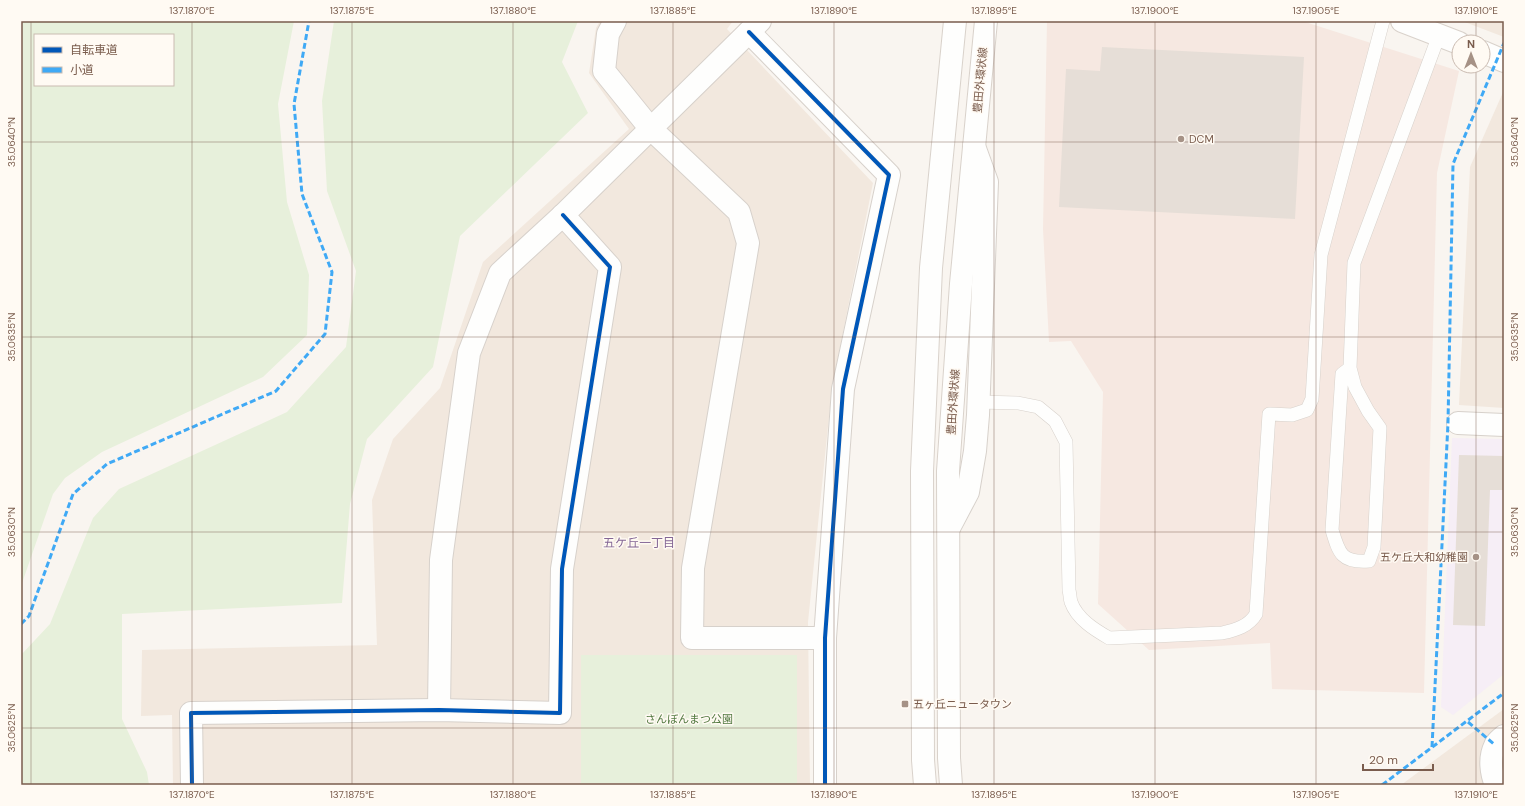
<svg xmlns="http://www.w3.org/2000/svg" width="1525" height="806" font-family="'DM Sans','Noto Sans JP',sans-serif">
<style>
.residential{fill:#f2e8de}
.commercial{fill:#f6e8e1}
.education{fill:#f6eef6}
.green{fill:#e7f0db;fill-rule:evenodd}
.building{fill:#e6ded7}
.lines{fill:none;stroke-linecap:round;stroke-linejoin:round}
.lane-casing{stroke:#d7d1cb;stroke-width:14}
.street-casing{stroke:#d7d1cb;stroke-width:24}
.secondary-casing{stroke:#d9d2cb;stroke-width:24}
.lane{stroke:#fefefd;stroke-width:13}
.street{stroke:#fefefd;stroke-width:22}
.secondary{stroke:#fefefd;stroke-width:22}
.quiet{stroke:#3fa9f5;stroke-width:3;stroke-dasharray:6 3;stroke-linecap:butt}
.cycleway-casing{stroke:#fffaf3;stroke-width:6}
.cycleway{stroke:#0057b8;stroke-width:4}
.ticks{fill:none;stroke:#7a5c4d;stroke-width:1;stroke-opacity:0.45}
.poi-dot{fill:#a69286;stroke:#fffaf3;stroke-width:1.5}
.labels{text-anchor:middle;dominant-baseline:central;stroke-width:3;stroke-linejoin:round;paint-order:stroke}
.street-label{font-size:11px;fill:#7a5c4d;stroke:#fffaf3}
.poi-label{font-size:11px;fill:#7a5c4d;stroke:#fffaf3;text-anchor:start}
.park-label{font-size:11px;fill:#537a41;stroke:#fffaf3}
.neighbourhood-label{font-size:12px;fill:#846695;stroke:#fffaf3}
.neatline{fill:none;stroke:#7a5c4d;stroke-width:1.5}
.ticks-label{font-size:10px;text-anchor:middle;fill:#7a5c4d}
</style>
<rect width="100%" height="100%" fill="#f9f5f0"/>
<g class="residential">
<polygon points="600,21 733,21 727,29 873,183 832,387 808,622 810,785 173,785 172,715 141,716 142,650 377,645 372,500 393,439 440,388 483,262 629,129 589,73 596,28"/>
<polygon points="1462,21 1504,21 1504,37"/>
<polygon points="1504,90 1504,408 1459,405 1470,167"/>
<polygon points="1504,709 1504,785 1401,785"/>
</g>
<polygon class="commercial" points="1047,21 1302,21 1459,71 1437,173 1424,693 1272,689 1270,643 1149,650 1098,604 1103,392 1071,341 1049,342 1043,229"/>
<polygon class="education" points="1452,438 1504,439 1504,674 1453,715 1441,707"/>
<g class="green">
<path d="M21 21H294L278 104 287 202 309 275 307 335 263 377 102 452 65 478 53 494 21 586ZM35 35H173V85H35Z"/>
<polygon points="334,21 578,21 562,62 588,113 460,236 433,367 367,439 350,504 342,603 122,614 122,719 147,772 149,785 21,785 21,655 50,624 93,518 119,489 287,412 346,347 356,271 327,191 322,101"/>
<rect x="581" y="655" width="216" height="128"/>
</g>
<g class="building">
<polygon points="1102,47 1304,57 1295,219 1059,207 1066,69 1100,71"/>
<polygon points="1459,455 1504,456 1504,490 1490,490 1485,626 1453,625"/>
</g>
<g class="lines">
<defs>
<g id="lane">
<path d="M1350 368 1342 374 1332 530C1339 554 1342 563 1369 561L1374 547 1380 428 1368 411 1355 387 1350 368 1354 263 1439 35"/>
<path d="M978 402 1018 403 1038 407 1055 421 1066 442 1069 590C1070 594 1070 599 1071 602 1077 619 1095 630 1109 638L1222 633C1236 630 1249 626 1256 614L1269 414 1292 415 1307 410 1312 399 1321 255 1383 21"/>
</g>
<g id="street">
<polyline points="615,21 608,34 604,71 650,128 739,212 748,243 693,568 692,638 825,638"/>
<polyline points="749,32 889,175 843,389 825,638 825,785"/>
<polyline points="1458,423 1504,425"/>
<polyline points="949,528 968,492 975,451 978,415 987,182 974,146"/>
<polyline points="439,710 441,560 469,353 500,273 563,215 760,21"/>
<polyline points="192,785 191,713 439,710 560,713 562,569 610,267 563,215"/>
<path d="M1496 785C1491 773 1489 758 1495 746 1496 742 1501 739 1504 736"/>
</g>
<g id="secondary">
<polyline points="1402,21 1459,43"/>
<polyline points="1483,52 1504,61"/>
<polyline points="925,785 923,760 922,471 931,268 955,21"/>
<polyline points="951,785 949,758 948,471 961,284 986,21"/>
</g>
</defs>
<use href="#lane" class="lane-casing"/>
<use href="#street" class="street-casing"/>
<use href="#secondary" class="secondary-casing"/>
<use href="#lane" class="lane"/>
<use href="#street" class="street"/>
<use href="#secondary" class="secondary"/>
<g class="quiet">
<polyline points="21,624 29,616 73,494 107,464 276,391 325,334 332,272 302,194 294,104 309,21"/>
<polyline points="1468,722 1495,745"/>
<polyline points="1432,747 1448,423 1453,164 1504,43"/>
<polyline points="1382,785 1504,693"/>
</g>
<defs>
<g id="cycleway">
<polyline points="749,32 889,175 843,389 825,638 825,785"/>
<polyline points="192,785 191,713 439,710 560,713 562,569 610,267 563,215"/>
</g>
</defs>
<use href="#cycleway" class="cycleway-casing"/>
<use href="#cycleway" class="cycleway"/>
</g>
<path class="ticks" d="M31 21V785M192 21V785M352 21V785M513 21V785M673 21V785M834 21V785M994 21V785M1155 21V785M1316 21V785M1476 21V42M1476 66V785M21 142H1504M21 337H1504M21 532H1504M21 728H1504"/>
<g class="poi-dot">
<circle cx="1181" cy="139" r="4"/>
<circle cx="1476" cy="557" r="4"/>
<rect x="901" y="700" width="8" height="8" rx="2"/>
</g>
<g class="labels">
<g class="street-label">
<text transform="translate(980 80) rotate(-85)">豊田外環状線</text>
<text transform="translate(953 402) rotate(-86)">豊田外環状線</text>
</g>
<g class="poi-label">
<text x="1189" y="139">DCM</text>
<text x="1468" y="557" text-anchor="end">五ケ丘大和幼稚園</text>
<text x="913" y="704">五ヶ丘ニュータウン</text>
</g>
<g class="park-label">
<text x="689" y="719">さんぼんまつ公園</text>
</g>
<g class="neighbourhood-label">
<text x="639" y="543">五ケ丘一丁目</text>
</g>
</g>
<rect width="1525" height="806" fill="none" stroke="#fffaf3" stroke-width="44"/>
<rect x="34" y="34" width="140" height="52" fill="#fffaf3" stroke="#cabbb1"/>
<rect x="42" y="47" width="20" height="6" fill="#0057b8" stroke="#cabbb1"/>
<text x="70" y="54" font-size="12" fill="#7a5c4d">自転車道</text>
<rect x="42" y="67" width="20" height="6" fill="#3fa9f5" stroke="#cabbb1"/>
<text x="70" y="74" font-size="12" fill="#7a5c4d">小道</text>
<g transform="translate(1471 54)"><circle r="19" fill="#fffaf3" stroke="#cabbb1"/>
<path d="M0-3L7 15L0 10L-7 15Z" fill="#a69286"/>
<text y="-6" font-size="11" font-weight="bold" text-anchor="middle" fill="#7a5c4d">N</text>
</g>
<path d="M1363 764v6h70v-6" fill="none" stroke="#7a5c4d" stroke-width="2"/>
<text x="1369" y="764" font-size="12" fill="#7a5c4d" stroke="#fffaf3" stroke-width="3" paint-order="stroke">20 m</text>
<rect x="22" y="22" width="1481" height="762" class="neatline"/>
<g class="ticks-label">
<text x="192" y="14">137.1870°E</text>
<text x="352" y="14">137.1875°E</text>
<text x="513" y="14">137.1880°E</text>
<text x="673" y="14">137.1885°E</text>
<text x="834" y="14">137.1890°E</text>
<text x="994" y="14">137.1895°E</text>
<text x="1155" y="14">137.1900°E</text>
<text x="1316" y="14">137.1905°E</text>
<text x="1476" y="14">137.1910°E</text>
<text transform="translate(11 142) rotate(-90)" y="4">35.0640°N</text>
<text transform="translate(1514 142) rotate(-90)" y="4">35.0640°N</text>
<text transform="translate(11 337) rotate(-90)" y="4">35.0635°N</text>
<text transform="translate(1514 337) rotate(-90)" y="4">35.0635°N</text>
<text transform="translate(11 532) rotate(-90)" y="4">35.0630°N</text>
<text transform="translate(1514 532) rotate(-90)" y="4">35.0630°N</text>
<text transform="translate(11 728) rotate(-90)" y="4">35.0625°N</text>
<text transform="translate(1514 728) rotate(-90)" y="4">35.0625°N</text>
<text x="192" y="798">137.1870°E</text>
<text x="352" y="798">137.1875°E</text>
<text x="513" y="798">137.1880°E</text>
<text x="673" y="798">137.1885°E</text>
<text x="834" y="798">137.1890°E</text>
<text x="994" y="798">137.1895°E</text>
<text x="1155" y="798">137.1900°E</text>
<text x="1316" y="798">137.1905°E</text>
<text x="1476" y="798">137.1910°E</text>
</g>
</svg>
